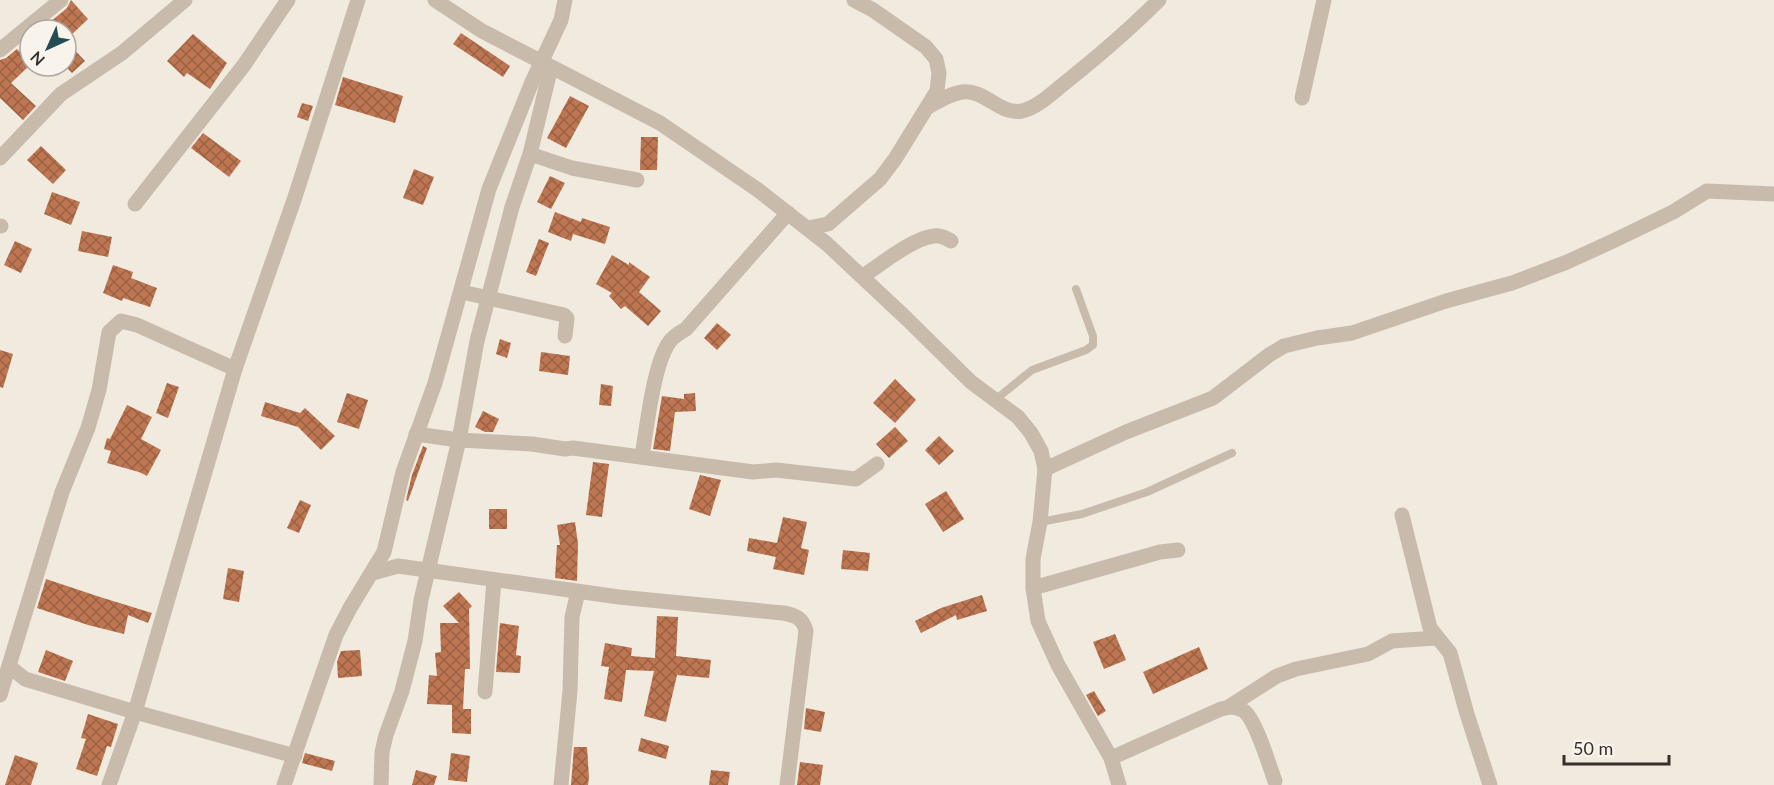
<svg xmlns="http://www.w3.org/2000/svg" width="1774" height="785" font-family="Lato,sans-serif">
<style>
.building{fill:url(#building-cross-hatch)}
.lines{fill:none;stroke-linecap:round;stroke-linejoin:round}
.lane{stroke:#c8bbab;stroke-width:8}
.street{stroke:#c8bbab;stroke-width:15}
</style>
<defs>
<pattern id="building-cross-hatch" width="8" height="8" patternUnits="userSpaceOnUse" patternTransform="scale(1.5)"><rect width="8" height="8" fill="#bd7651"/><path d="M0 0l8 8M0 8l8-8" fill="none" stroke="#9a6143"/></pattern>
</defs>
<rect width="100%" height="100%" fill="#f1eadf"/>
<g class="building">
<polygon points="71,0 88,19 66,40 66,30 56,30 49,23 67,8"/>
<polygon points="461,33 510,66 503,77 453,44"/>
<polygon points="193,34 227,63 210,89 187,73 184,77 167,61"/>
<polygon points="66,41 85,61 72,73 66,67"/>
<polygon points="17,49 30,63 30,65 11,83 36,106 23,120 0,98 0,60 6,58"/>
<polygon points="343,77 403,96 395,123 335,105"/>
<polygon points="570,96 589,106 566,148 547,138"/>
<polygon points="302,103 313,106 308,121 297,117"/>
<polygon points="203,133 241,161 229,177 191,148"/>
<polygon points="641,137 658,137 657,170 640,170"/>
<polygon points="41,146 66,170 53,184 27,160"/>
<polygon points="414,169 434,177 423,205 403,198"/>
<polygon points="550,176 565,183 551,209 537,202"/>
<polygon points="52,192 80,202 71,225 44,214"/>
<polygon points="555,212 581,222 582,218 610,227 605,244 573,234 571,241 548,232"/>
<polygon points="82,231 112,237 108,257 78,251"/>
<polygon points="539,239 549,243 536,276 526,272"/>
<polygon points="15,241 32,249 21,273 4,265"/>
<polygon points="612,255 629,265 629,262 650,277 639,292 661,311 648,326 625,306 621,309 609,296 612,293 596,284"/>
<polygon points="113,265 133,272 131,278 157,288 150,307 123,298 122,301 103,293"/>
<polygon points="717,323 731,335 717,350 704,338"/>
<polygon points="500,339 511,343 507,358 496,354"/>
<polygon points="0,350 13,354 3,388 0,387"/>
<polygon points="541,352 570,356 568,375 539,371"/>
<polygon points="895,379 916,400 895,423 873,403"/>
<polygon points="167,383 179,387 168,418 156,413"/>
<polygon points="601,384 613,386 611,406 599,405"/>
<polygon points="347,393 368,400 359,429 337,422"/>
<polygon points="695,393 696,411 675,412 670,451 653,449 662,396 684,399 684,394"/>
<polygon points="265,402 300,413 305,408 335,436 321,450 298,427 261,416"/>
<polygon points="127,405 152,417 141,439 161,450 147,476 139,472 107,463 111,451 104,449 107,438 110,439"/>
<polygon points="483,411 499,419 493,432 485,432 475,427"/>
<polygon points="895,427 908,441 889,458 876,444"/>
<polygon points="939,436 954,451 939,465 925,450"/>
<polygon points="423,446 427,448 408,501 406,500 412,475"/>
<polygon points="593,462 609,464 602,517 586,515"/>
<polygon points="700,475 721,480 710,516 689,509"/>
<polygon points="946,491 964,519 943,532 925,504"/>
<polygon points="300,500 311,505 299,533 287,528"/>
<rect x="489" y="509" width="18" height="20"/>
<polygon points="783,517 807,522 801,548 809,550 804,575 773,569 776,557 747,551 749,538 777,543"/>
<polygon points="575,522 578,544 577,581 555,578 557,545 560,545 557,525"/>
<polygon points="843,550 870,553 868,571 841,569"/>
<polygon points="228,568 244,571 239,602 223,599"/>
<polygon points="46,579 100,597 152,613 148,623 128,615 124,634 88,625 37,608"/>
<polygon points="459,592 472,606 469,609 470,669 465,669 463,709 471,709 471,734 452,733 452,705 427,704 429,675 437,676 435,653 441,652 440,623 459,623 443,606"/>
<polygon points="982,595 987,611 957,620 956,615 921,633 915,621 941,608"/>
<polygon points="657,616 678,617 676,656 711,660 709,678 677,675 666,722 644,716 654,671 626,670 622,702 604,699 609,667 601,666 605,643 632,648 631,656 655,658"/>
<polygon points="500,623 519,626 516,655 521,656 520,673 496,672"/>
<polygon points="1115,634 1126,660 1104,669 1093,642"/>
<polygon points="1199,647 1208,669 1153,694 1143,672"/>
<polygon points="46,650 73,661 65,681 38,672"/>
<polygon points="360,650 362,676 338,678 337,662 341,651"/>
<polygon points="1094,691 1106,711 1098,716 1086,695"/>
<polygon points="806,708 825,712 821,732 804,729"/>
<polygon points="88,714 118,724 111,747 107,746 97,776 76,769 86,739 81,738"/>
<polygon points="641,738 669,746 666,759 638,751"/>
<polygon points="574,747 587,747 589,777 588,785 571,785"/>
<polygon points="305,753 335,761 332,771 302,763"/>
<polygon points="451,753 470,756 467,782 448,780"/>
<polygon points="15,755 38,763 31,785 5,785"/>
<polygon points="800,762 823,765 820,785 797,785"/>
<polygon points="416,770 437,776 434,785 412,785"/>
<polygon points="711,770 730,772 728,785 709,785"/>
</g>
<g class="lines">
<g class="lane">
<polyline points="995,400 1032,370 1086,350 1093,345 1093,336 1076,289"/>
<polyline points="1040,522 1082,514 1147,492 1232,453"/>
</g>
<g class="street">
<polyline points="435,0 482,31 660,123 758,190 827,244 907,319 971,382 1018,417 1031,433 1041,451 1045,469 1040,522 1033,559 1033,588 1038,621 1058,665 1111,758 1119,785"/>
<polyline points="0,50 61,0"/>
<polyline points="1302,98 1324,0"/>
<path d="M928 107C939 101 949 94 962 92 985 89 999 115 1022 111 1036 108 1050 95 1061 86 1095 59 1128 31 1159 0"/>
<polyline points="530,154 572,168 637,180"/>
<polyline points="0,158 61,94 122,53 185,0"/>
<polyline points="135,204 244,65 288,0"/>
<polyline points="0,226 1,226"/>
<polyline points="808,228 828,224 880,179 895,159 937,91 939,73 936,59 926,47 873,10 854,0"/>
<path d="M863 276C880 265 913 238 934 236 941 235 946 238 951 241"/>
<polyline points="462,292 564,315 567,318 565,336"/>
<polyline points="416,434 459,440 532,444 565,449 573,448 753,472 776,470 856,479 877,464"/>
<path d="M642 456C647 427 653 368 668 344 672 337 679 333 686 329L788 213"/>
<polyline points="1045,469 1126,432 1213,398 1269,355 1284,346 1317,338 1352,333 1446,301 1512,283 1567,262 1613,241 1673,212 1707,191 1774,194"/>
<polyline points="1402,515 1430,628 1450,653 1467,714 1490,785"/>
<path d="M373 573 398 566 619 597 783 613C795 615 803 618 806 631L787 785"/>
<polyline points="1033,588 1160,552 1178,550"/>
<polyline points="10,667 25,679 135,712 295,756"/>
<polyline points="485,692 494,580"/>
<polyline points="0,695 62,492 88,428 99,390 109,332 121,321 137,325 235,369"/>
<polyline points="1230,706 1277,676 1296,669 1368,654 1392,641 1436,638"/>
<path d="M1111 758 1221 709C1229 707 1236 706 1244 711 1256 720 1269 765 1275 781"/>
<polyline points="109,785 135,712 235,369 295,197 358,0"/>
<polyline points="284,785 336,635 350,608 384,552 403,472 435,383 489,189 532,82 561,20 565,0"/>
<polyline points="381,785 382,752 386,735 402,691 415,641 421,600 459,440 477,341 512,207 530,154 551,67"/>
<polyline points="561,785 570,691 572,617 578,592"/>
</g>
</g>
<g transform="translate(48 48) rotate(225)"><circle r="28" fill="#f9f4eb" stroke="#aba59e" stroke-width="1.5"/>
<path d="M0-4.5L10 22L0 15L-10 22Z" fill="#224d55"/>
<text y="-9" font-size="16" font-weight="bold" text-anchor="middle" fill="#372f2a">N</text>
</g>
<path d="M1564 755v9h105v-9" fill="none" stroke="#372f2a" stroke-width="3"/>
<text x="1573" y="755" font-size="18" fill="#372f2a" stroke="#f9f4eb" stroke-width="4.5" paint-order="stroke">50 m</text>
</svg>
